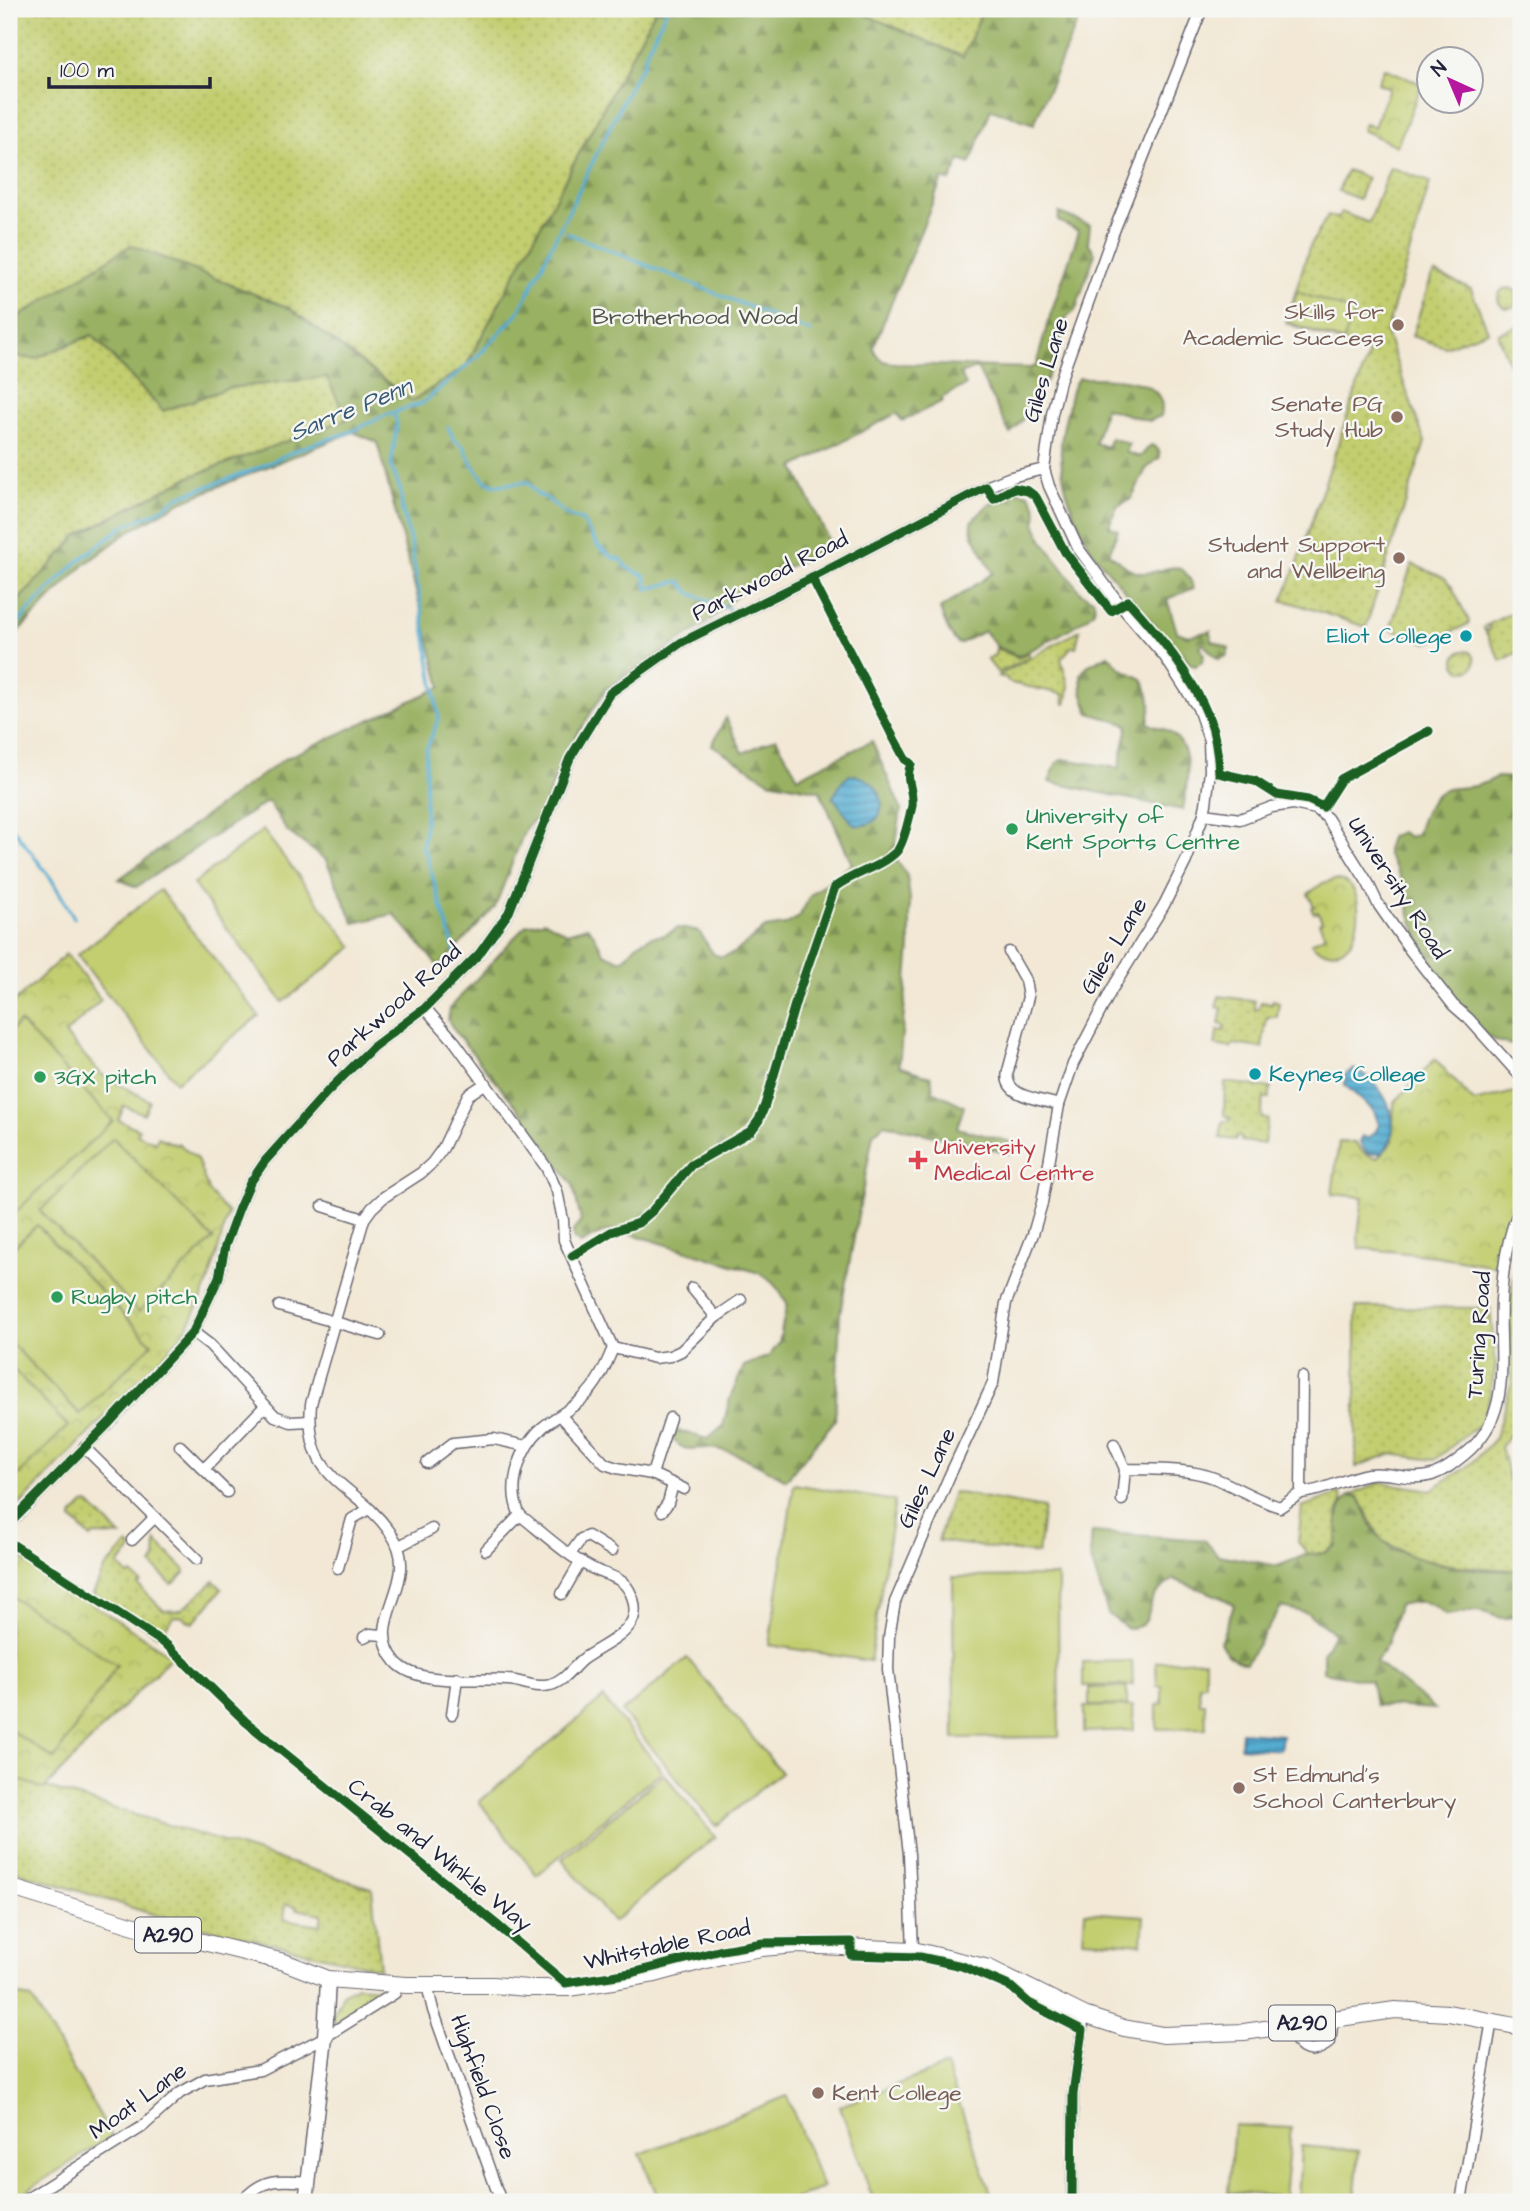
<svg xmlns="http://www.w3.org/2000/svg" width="1530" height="2211" font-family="'Architects Daughter',sans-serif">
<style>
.grass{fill:url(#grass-dots);stroke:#727855;stroke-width:2;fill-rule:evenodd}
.forest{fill:url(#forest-firs);stroke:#5e6a4e;stroke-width:2}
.park{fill:url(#park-crowns);stroke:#727855;stroke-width:2}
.pitch{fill:#c2ce6f;stroke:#727855;stroke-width:2}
.water{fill:url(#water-rules);stroke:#3c6886;stroke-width:2}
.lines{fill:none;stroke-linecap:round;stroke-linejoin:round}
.stream{stroke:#55add2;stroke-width:3.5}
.street-casing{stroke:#6b6771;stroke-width:13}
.secondary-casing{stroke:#6b6771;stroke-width:17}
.primary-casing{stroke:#6b6771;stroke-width:18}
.street{stroke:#fff;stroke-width:10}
.secondary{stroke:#fff;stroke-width:14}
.primary{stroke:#fff;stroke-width:16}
.cycleway-casing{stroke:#f6f6f2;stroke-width:13}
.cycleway{stroke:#1b5e20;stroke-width:9}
.education-dot{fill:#8d6e63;stroke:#f6f6f2;stroke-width:2.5}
.culture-dot{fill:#0f9aa8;stroke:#f6f6f2;stroke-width:2.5}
.leisure-dot{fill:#2e9e5b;stroke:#f6f6f2;stroke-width:2.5}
.health-dot{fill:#e0444e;stroke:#f6f6f2;stroke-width:2.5}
.labels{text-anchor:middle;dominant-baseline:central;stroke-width:5;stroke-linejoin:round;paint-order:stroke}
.shield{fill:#f6f6f2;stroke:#626272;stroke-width:2}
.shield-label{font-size:21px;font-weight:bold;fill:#22223b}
.education-label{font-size:23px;fill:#785e54;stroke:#f6f6f2;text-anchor:end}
.park-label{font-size:23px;fill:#52564b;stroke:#f6f6f2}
.street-label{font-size:23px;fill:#22223b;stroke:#f6f6f2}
.culture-label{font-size:23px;fill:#0d838f;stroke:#f6f6f2;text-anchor:end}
.leisure-label{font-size:23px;fill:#27864d;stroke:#f6f6f2;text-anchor:start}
.health-label{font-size:23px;fill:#be3a42;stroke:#f6f6f2;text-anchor:start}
.water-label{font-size:24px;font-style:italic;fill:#365a77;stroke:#f6f6f2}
</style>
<defs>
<pattern id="grass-dots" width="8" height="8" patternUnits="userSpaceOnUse" patternTransform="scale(1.75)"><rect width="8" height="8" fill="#c2ce6f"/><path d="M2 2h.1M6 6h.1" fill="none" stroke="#a6b161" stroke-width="1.8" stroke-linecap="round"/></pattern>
<pattern id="forest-firs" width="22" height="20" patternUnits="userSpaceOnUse" patternTransform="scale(1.75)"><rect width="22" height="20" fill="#99b162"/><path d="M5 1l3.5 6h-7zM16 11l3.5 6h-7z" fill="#7c9052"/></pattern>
<pattern id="park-crowns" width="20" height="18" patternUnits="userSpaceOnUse" patternTransform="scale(1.75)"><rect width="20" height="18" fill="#c2ce6f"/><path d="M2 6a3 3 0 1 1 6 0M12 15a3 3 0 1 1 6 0" fill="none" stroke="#a6b161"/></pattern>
<pattern id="water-rules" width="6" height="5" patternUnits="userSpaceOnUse" patternTransform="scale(1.75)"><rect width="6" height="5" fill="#55add2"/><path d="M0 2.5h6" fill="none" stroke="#468cac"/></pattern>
</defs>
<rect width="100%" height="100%" fill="#f6f6f2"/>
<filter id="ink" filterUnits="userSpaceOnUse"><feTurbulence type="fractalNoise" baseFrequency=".0143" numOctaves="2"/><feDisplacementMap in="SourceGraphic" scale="14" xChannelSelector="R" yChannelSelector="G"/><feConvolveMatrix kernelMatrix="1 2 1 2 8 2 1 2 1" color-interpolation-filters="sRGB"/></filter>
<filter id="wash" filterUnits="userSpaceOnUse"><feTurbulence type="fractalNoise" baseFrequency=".00686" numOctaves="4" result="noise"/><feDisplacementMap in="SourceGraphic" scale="28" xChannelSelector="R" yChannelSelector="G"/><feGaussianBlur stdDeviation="1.57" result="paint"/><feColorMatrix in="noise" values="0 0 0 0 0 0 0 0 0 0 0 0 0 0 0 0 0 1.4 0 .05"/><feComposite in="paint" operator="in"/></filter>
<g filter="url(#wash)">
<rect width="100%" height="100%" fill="#f2e8d5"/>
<g class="grass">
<polygon points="9,9 656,9 466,366 412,401 289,308 131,245 9,323"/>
<polygon points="852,9 983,9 964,57"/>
<polygon points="1390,167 1430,182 1386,333 1425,442 1366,627 1290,602 1282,601 1297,565 1369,352 1286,323 1309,248 1328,215 1338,219 1341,212 1369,223"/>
<polygon points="1347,170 1367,178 1359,199 1338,191"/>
<polygon points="1435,273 1471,289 1488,331 1445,347 1412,336 1431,278"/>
<circle cx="1508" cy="298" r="10"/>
<polygon points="1521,325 1521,367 1511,368 1498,336 1499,333"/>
<polygon points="92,335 163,411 228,388 327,377 347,419 187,478 78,535 9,611 9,355 34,359"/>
<polygon points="1412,564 1445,578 1452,587 1469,621 1468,624 1428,643 1390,629"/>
<polygon points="1515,611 1521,619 1521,651 1501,661 1484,629 1489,631 1490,627 1485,626"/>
<polygon points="1080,630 1076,647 1072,646 1061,659 1069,688 1066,704 1064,704 1063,694 1015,684 1008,682 1007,678 998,676"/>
<polygon points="996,648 1019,658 1028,652 1030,657 998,673 987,659 995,655"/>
<circle cx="1465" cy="661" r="10"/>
<polygon points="1219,996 1254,1001 1255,1010 1259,1008 1261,1002 1272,1004 1273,1000 1279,1002 1277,1017 1267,1017 1262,1048 1233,1044 1231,1048 1215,1045 1218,1030 1224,1031 1225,1028 1224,1025 1219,1024 1222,1008 1216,1007"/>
<polygon points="1225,1082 1271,1088 1269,1098 1264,1098 1261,1117 1268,1119 1264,1144 1241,1141 1241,1137 1237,1136 1235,1140 1220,1138 1223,1121 1228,1122 1231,1119 1224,1115"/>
<polygon points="1521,1232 1521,1418 1501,1447 1521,1526 1521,1566 1513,1570 1455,1566 1415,1558 1381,1540 1359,1498 1350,1496 1380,1482 1431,1490 1472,1463 1495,1438 1512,1381 1509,1320 1517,1246"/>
<polygon points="1356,1307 1490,1308 1496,1366 1484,1420 1435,1460 1390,1454 1356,1467"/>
<polygon points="953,1492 1044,1508 1038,1554 938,1541"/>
<polygon points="1340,1493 1342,1502 1337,1513 1337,1544 1325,1553 1308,1554 1298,1542 1302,1507"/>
<polygon points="88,1503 121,1536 94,1535 91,1538 72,1519 72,1516 84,1504"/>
<polygon points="156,1541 185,1570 185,1573 174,1583 171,1584 152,1565 155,1561"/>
<polygon points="128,1544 133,1549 118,1565 129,1576 132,1574 141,1582 138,1585 163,1610 176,1611 182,1609 214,1581 222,1589 193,1623 180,1616 173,1617 159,1636 93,1594 104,1569"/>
<path d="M9 1776 372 1888 380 1969 174 1921 9 1869ZM286 1904 296 1906V1909L322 1914 320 1925 284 1919Z"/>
<path d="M357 1986 393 1989 337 2024 332 2019C334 2008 341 2003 342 1994Z"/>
</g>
<g class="forest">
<path d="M656 9H852L963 57 983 9H1083L1034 124 991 109 970 164 960 160 950 181 942 179 873 348C880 364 887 362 903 364L1030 368 1036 366 1048 322 1079 231 1058 221 1059 213 1090 225 1088 242 1095 253 1075 311 1067 317C1054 361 1044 399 1010 434L977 368 960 374 966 385 941 398 943 401 902 421 897 413 794 467 831 545 743 590 707 623 606 689 567 751 540 816 526 827 495 907 439 967 394 914 354 923 326 860 287 831 268 801 136 887 119 879 284 759 441 687 377 442 353 432 183 501 128 532 84 565 9 641V611L78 535 187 478 347 419 327 377 228 388 163 411 92 335 34 359 9 355V323L131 245 289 308 412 401 466 366Z"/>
<path d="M1079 378C1104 378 1171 375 1161 416L1149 421 1105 408 1095 443 1107 447 1111 438 1129 444 1126 452 1140 457 1151 445C1158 447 1160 451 1160 457L1146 469 1131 499 1117 506 1109 526 1118 530 1109 554C1120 560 1130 574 1143 573 1168 573 1180 553 1194 588L1167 599 1177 632 1188 636 1211 631V640L1229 648 1227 656 1218 659 1203 644 1200 646 1204 655 1202 662 1195 666 1183 660 1094 554C1077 526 1062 489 1061 456 1060 440 1064 424 1068 408 1070 398 1072 385 1079 378Z"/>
<path d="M1017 491 1029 494C1036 504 1039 510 1035 523L1043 541 1067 574 1082 594 1093 599C1094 603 1096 606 1094 610 1090 620 1030 651 1018 656L997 647 984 631 959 644C949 636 944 621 940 609L993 573 972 533 971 522 987 506Z"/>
<path d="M1108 655 1120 668 1142 679 1146 686 1151 706 1148 722C1154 729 1161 726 1168 731 1196 747 1187 784 1183 810L1049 782 1056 764 1063 759 1119 768 1128 725 1089 713 1082 692 1081 674 1087 666Z"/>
<path d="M726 718 743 753 776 738 798 777 872 741 901 809 894 856 907 876 910 899V947L899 1066 931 1077 933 1091 964 1106 957 1128 1019 1144 1011 1154 884 1124 873 1134 840 1314 835 1420 786 1480C762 1467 738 1451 710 1448 691 1447 685 1455 671 1437L679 1431 708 1439 723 1426 730 1398 744 1366 769 1356 779 1343 787 1303C779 1290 773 1280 759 1273L622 1231H606L580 1244 573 1238V1231L581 1221 573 1185 522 1113 456 1033 448 1020 450 1008 526 925 545 921 567 933 587 927 593 933 604 953 619 960H623L636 945 650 937 665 935 678 928 699 931 713 954 722 957 734 953 765 928 785 925 799 917 811 895 852 864 820 791 769 781 712 745Z"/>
<path d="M1497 777 1514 778 1521 784V1046C1512 1045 1498 1043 1490 1038 1464 1019 1423 951 1412 921 1407 907 1406 892 1401 879 1394 859 1380 858 1391 836L1401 832 1409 837 1417 834C1421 819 1431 791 1448 789 1471 786 1475 789 1497 777Z"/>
<path d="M1350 1496 1359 1498C1365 1508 1374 1535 1382 1541 1411 1564 1485 1574 1521 1569V1613C1498 1625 1495 1612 1476 1611 1466 1611 1456 1614 1446 1615 1428 1599 1421 1600 1399 1605L1388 1642 1376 1662 1435 1709 1375 1705 1371 1681 1323 1672V1653L1334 1633 1307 1613 1281 1607 1246 1663C1232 1659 1226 1655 1220 1642L1234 1605C1216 1592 1194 1589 1174 1579 1168 1584 1161 1588 1156 1594 1143 1611 1156 1627 1127 1628L1108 1614 1090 1556 1092 1532 1204 1540 1218 1555 1278 1566 1308 1554 1325 1553 1337 1545C1339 1526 1333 1508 1350 1496Z"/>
</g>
<g class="park">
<polygon points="1384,68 1422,84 1397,146 1362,130 1365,124 1374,127 1389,88 1378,83"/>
<path d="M1334 880C1362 879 1362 918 1353 938 1345 954 1322 957 1311 943L1325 935 1319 923 1322 921 1318 912 1314 913 1311 908 1314 906 1308 894 1323 883Z"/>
<path d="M66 954 101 1000 65 1034 102 1075 150 1101 144 1114 124 1106 118 1120 139 1129 137 1134 155 1142 158 1137 177 1145 178 1143 197 1159 209 1192 228 1213C215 1260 206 1305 176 1343L9 1516V1007Z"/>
<polygon points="1435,1059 1474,1102 1514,1092 1521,1099 1521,1196 1505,1234 1502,1267 1436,1256 1359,1248 1358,1235 1363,1197 1332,1194 1339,1142 1355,1143 1364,1153 1377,1158 1392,1143 1394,1103"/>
<polygon points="9,1550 172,1656 44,1789 9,1776"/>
</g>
<g class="pitch">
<polygon points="1297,292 1355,312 1343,342 1288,322"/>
<polygon points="263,830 353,947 283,1002 193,884"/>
<polygon points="160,890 259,1016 176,1082 77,955"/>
<polygon points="20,1022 113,1121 9,1218 9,1033"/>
<polygon points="113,1138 213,1239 139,1312 40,1211"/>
<polygon points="37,1225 152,1344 80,1414 9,1341 9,1252"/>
<polygon points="9,1365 68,1426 9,1484"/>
<polygon points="794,1484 895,1501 870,1661 769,1645"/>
<polygon points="1058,1576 1059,1737 954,1738 953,1577"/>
<polygon points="9,1595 117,1665 54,1759 9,1729"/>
<polygon points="687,1658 781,1772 716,1826 622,1712"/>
<polygon points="1205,1660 1205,1684 1199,1685 1200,1703 1205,1703 1206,1728 1157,1729 1157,1705 1162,1704 1162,1686 1157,1686 1156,1662"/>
<polygon points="1132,1661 1133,1685 1083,1686 1083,1662"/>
<polygon points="1127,1687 1127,1705 1089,1706 1089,1688"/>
<polygon points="603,1698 662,1771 537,1875 479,1802"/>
<polygon points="1133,1706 1134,1730 1084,1732 1084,1707"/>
<polygon points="664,1774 715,1837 613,1922 562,1859"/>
<polygon points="1085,1912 1144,1916 1142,1944 1083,1940"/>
<polygon points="9,1992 32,1999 112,2136 9,2202"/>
<polygon points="946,2066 994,2202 874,2202 840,2106"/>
<polygon points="787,2096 823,2188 786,2202 660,2202 640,2154"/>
<polygon points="1234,2125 1291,2128 1284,2197 1228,2192"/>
<polygon points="1301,2146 1359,2151 1354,2202 1298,2202"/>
</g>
<g class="water">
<path d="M850 775C855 776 861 776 866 779 889 792 888 829 854 825L833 797 843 781Z"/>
<path d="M1353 1069C1383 1080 1408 1127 1382 1153H1367L1360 1143 1363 1136 1368 1139 1376 1131 1379 1125 1374 1111 1345 1085V1075Z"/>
<polygon points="1241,1732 1282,1735 1280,1750 1240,1747"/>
</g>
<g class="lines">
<g class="stream">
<polyline points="567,233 811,332"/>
<polyline points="394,413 397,424 391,466 401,492 402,509 411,545 439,718 426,750 425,830 422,848 425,851 456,955"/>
<polyline points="448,427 454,439 464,447 472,464 485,481 497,485 528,482 538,495 545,497 568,516 582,520 598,546 612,557 622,560 626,567 645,576 647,589 680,581 690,593 729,609"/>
<polyline points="9,634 31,608 76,563 124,526 157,512 178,497 251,471 301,448 353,431 386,415 423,403 477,357 518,313 526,298 634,78 643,65 647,50 667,9"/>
<polyline points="9,823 52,880 74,918"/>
</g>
</g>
</g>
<g filter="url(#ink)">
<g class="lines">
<defs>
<g id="street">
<polyline points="1204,814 1240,819 1272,807 1293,804 1316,809 1327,818 1368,883 1378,904 1410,950 1453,1005 1469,1019 1521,1077"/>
<path d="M1009 952 1025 980 1028 997 1008 1071C1002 1097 1040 1099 1059 1105"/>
<path d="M425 1008 455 1042 546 1167 557 1191 563 1220 564 1240 613 1348C605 1367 598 1384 583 1398 571 1410 556 1416 543 1427 520 1447 506 1487 520 1515 544 1534 570 1559 598 1571 610 1576 622 1578 629 1590 650 1629 608 1641 583 1659 572 1668 564 1682 550 1685 535 1689 523 1681 508 1680 477 1677 418 1687 396 1662 360 1620 426 1582 390 1532 353 1480 304 1483 311 1404L364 1219 372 1208 384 1197 421 1173 432 1163 443 1148 468 1095 486 1083"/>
<polyline points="323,1206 364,1219"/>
<polyline points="692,1288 716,1317"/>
<polyline points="279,1306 380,1335"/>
<polyline points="193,1332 210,1345 275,1416 291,1422 310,1421"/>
<polyline points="613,1348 655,1358 670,1356 681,1351 716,1317 741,1300"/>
<polyline points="561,1416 605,1464 617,1468 652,1474 684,1489"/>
<polyline points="1114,1444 1125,1469"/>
<polyline points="180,1446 227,1492"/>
<polyline points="84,1447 197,1559"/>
<polyline points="427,1463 453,1443 494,1439 526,1446"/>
<polyline points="204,1469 265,1406"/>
<polyline points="652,1474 670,1418"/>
<path d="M1301 1493C1325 1491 1345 1478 1368 1474 1390 1471 1410 1482 1432 1475 1444 1471 1454 1463 1464 1455 1515 1414 1498 1357 1501 1300 1503 1268 1507 1235 1521 1206"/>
<path d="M1122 1500 1125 1469C1154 1470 1187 1468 1214 1478 1237 1487 1256 1500 1280 1507L1301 1493 1302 1377"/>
<polyline points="662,1511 668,1503 673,1484"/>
<polyline points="9,1524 110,1422 193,1332 219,1277 225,1246 239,1208 250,1183 265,1161 327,1092 373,1047 425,1008 479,954 509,912 570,758 610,693 682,642 812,578 986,487 1011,477 1044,469"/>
<polyline points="132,1540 154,1518"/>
<polyline points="399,1546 432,1529"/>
<polyline points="486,1550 520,1515"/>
<polyline points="571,1553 581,1539 588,1536 612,1551"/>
<polyline points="338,1568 352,1519 369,1509"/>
<polyline points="562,1594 581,1561"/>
<polyline points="364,1637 370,1634 383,1635"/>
<polyline points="452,1714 457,1678"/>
<polyline points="913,1950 909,1854 888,1669 889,1637 895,1602 949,1477 993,1383 1006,1303 1033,1234 1042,1203 1059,1105 1073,1064 1112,989 1164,905 1186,861 1204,814 1206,804 1210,771 1209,740 1198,708 1165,657 1121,606 1078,548 1049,486 1044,469 1052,414 1060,381 1112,236 1202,9"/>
<polyline points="427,1985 433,2010 501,2202"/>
<path d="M1289 2025C1297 2047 1307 2060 1330 2042L1333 2018"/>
<polyline points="22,2202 142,2127 180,2093 205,2079 260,2070 325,2037 395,1993"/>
<path d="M241 2202C262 2178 278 2179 308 2182"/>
<polyline points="1072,2202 1073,2094 1084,2015"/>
<polyline points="1461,2202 1492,2020"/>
</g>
<polyline id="secondary" points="306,2202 325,2037 328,1979"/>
<polyline id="primary" points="9,1887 157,1933 195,1940 284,1962 328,1979 406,1985 493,1985 527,1988 569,1988 655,1974 728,1954 762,1948 796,1945 913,1950 989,1968 1084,2015 1124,2028 1163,2035 1244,2032 1395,2010 1448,2013 1521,2027"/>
</defs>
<use href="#street" class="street-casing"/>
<use href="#secondary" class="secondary-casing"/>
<use href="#primary" class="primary-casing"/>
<use href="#street" class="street"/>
<use href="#secondary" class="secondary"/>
<use href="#primary" class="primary"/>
<defs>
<g id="cycleway">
<path d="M572 1256 611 1232 638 1223 652 1211 691 1165 751 1131 759 1120 765 1105 798 994 835 887C853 873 880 868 896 852 903 846 910 815 912 806 914 790 904 779 911 764L905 759 891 733 812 578"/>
<path d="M9 1524 110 1422 193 1332 219 1277 225 1246 239 1208 250 1183 265 1161 327 1092 373 1047 425 1008 479 954 509 912 570 758 610 693 682 642 812 578 986 487 994 499 1014 488 1028 491 1036 497 1065 552 1111 611 1128 601C1159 635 1192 675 1209 718 1216 736 1218 754 1219 773L1255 781 1277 795 1308 800 1323 807 1341 779 1429 731"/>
<polyline points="9,1542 167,1645 246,1722 496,1924 565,1983 631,1973 722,1950 763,1943 851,1942 851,1955 920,1957 962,1966 1011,1987 1029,2003 1082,2030 1073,2094 1072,2202"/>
</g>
</defs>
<use href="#cycleway" class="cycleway-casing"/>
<use href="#cycleway" class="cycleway"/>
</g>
</g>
<g class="education-dot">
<circle cx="1398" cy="325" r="7"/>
<circle cx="1397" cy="417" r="7"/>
<circle cx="1399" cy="558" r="7"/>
<circle cx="1239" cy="1788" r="7"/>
<circle cx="818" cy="2093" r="7"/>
</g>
<g class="culture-dot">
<circle cx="1466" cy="636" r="7"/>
<circle cx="1255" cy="1074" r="7"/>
</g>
<g class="leisure-dot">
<circle cx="1012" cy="829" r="7"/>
<circle cx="40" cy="1077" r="7"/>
<circle cx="57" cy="1297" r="7"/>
</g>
<path class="health-dot" d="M914.5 1149.5h7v7h7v7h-7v7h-7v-7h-7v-7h7z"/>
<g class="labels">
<g class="shield">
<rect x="135" y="1917.5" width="66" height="35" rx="5"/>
<rect x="1269" y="2005.5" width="66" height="35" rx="5"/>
</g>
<g class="shield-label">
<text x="168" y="1935">A290</text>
<text x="1302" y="2023">A290</text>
</g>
<g class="education-label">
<text x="1384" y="312">Skills for<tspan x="1384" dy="26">Academic Success</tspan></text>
<text x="1383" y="404">Senate PG<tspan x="1383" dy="26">Study Hub</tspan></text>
<text x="1385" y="545">Student Support<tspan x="1385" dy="26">and Wellbeing</tspan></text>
<text x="1253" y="1775" text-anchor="start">St Edmund's<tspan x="1253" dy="26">School Canterbury</tspan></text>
<text x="832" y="2093" text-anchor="start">Kent College</text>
</g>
<g class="park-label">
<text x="695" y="317">Brotherhood Wood</text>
</g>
<g class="street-label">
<text transform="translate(1046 370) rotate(-73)">Giles Lane</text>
<text transform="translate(770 576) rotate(-27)">Parkwood Road</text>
<text transform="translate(1398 888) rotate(57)">University Road</text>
<text transform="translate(1114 946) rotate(-59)">Giles Lane</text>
<text transform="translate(394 1005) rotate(-42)">Parkwood Road</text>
<text transform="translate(1479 1335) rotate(-86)">Turing Road</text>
<text transform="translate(927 1478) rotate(-65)">Giles Lane</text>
<text transform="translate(440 1855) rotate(39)">Crab and Winkle Way</text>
<text transform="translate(667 1945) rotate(-12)">Whitstable Road</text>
<text transform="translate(483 2087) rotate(70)">Highfield Close</text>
<text transform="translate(138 2101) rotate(-36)">Moat Lane</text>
</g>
<g class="culture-label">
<text x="1452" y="636">Eliot College</text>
<text x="1269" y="1074" text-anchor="start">Keynes College</text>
</g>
<g class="leisure-label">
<text x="1026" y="816">University of<tspan x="1026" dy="26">Kent Sports Centre</tspan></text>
<text x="54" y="1077">3GX pitch</text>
<text x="71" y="1297">Rugby pitch</text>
</g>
<g class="health-label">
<text x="934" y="1147">University<tspan x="934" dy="26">Medical Centre</tspan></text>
</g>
<g class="water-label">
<text transform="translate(351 410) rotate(-22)">Sarre Penn</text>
</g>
</g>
<rect width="1530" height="2211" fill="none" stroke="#f6f6f2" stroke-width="35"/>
<g transform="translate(1450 80) rotate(316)"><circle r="33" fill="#f6f6f2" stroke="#a1a1a9" stroke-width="2"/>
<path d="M0-5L12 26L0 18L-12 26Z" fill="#b5179e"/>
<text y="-10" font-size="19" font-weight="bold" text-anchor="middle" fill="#22223b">N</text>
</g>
<path d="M49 77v10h161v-10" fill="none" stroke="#22223b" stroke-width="3.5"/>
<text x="60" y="77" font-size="21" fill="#22223b" stroke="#f6f6f2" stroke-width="5" paint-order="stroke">100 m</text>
</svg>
